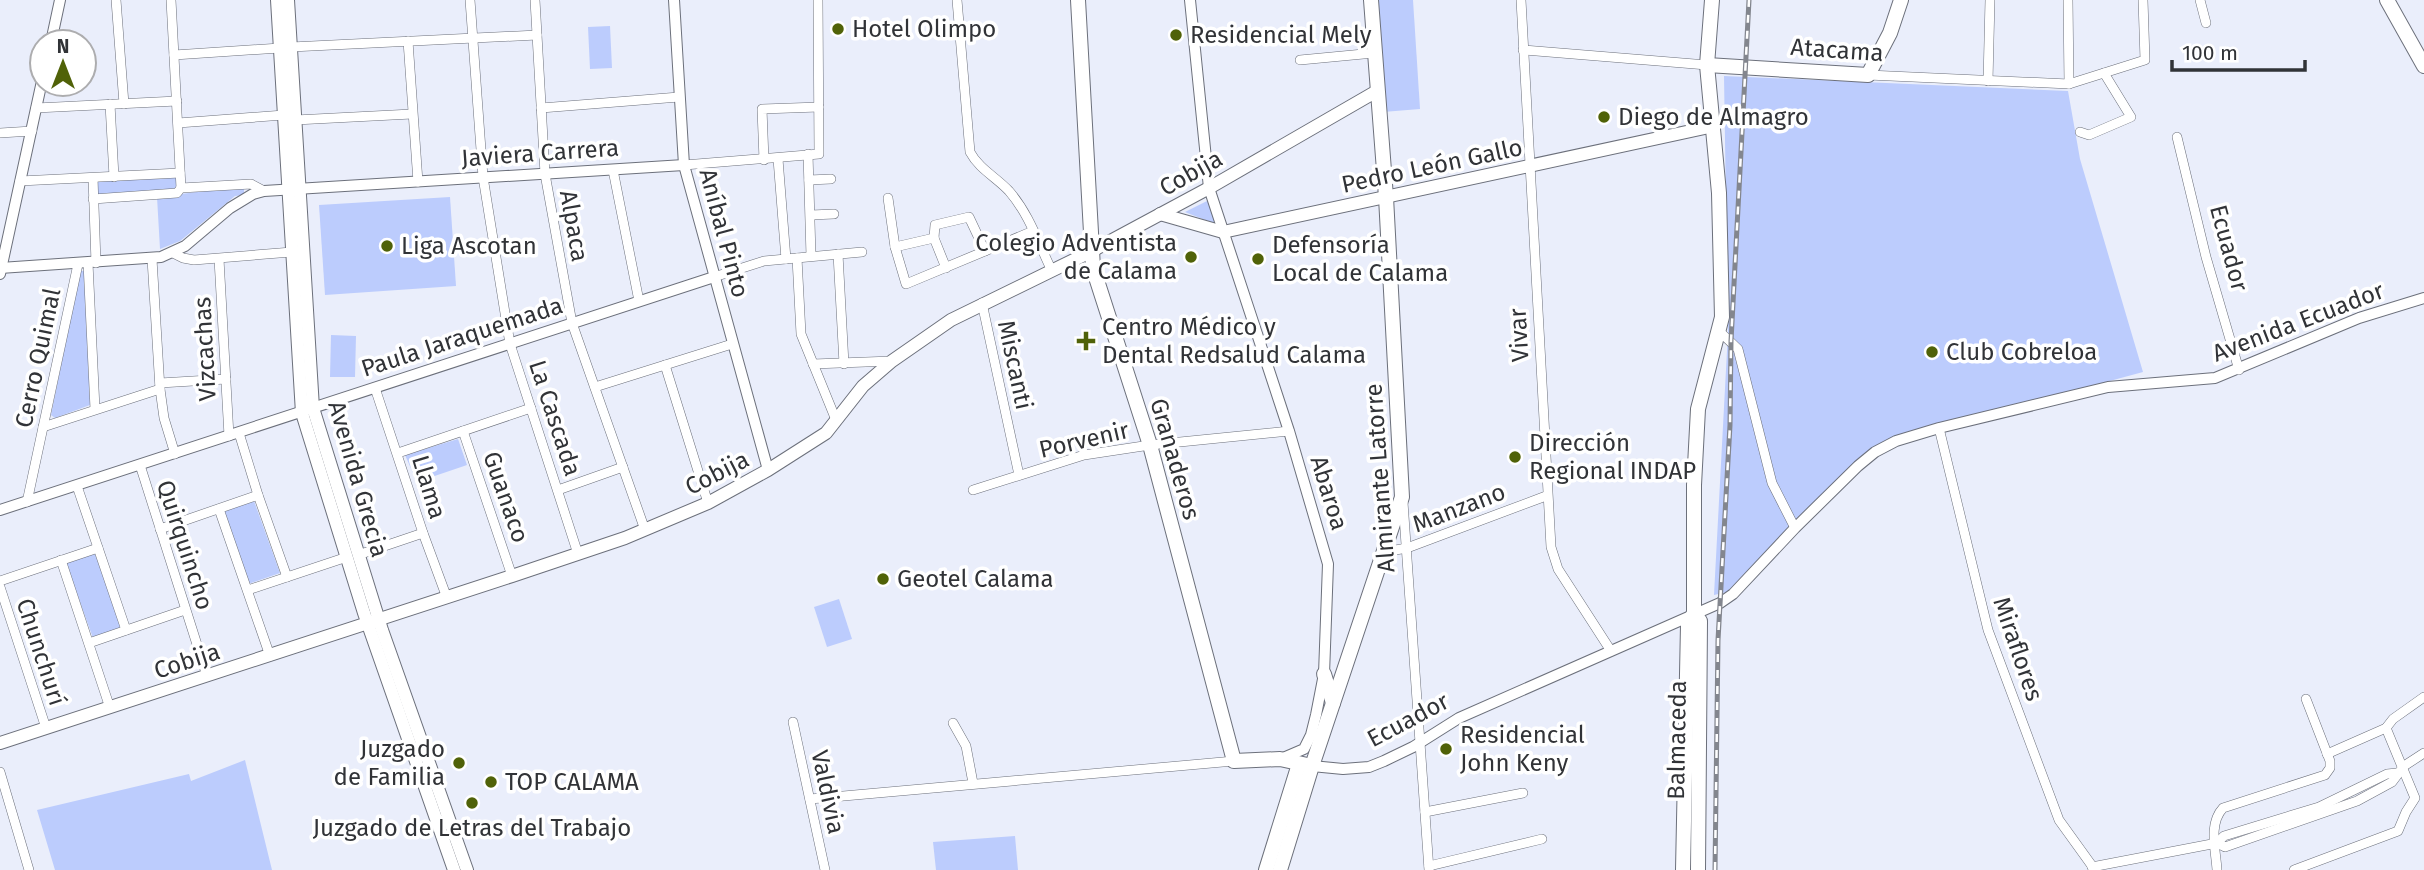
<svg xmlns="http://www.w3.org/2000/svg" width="2424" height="870" font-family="'Fira Sans',sans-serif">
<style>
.green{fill:#bcccfd}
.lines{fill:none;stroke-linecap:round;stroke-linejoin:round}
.minor-casing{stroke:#6c707b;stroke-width:10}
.tertiary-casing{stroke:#6c707b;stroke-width:12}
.secondary-casing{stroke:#6c707b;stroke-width:14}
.primary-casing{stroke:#6c707b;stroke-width:16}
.minor{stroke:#fff;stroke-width:9}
.tertiary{stroke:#fff;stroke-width:10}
.secondary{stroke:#fff;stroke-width:12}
.primary{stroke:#fff;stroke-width:14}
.rail-casing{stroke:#83868e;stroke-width:5}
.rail{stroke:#fff;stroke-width:2.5;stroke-dasharray:8;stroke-linecap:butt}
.poi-dot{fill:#506208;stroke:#fff;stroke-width:2.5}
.labels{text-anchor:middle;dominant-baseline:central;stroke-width:7;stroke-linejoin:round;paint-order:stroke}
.poi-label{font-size:24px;fill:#313337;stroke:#fff;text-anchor:start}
.street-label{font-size:24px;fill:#313337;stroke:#fff}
</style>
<rect width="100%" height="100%" fill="#eaeefb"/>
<g class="green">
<polygon points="1375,0 1413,0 1420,109 1383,112"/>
<polygon points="610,26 612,68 590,69 588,27"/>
<polygon points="1724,76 2068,91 2080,159 2143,372 1891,440 1845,474 1799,516 1727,592 1714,595 1728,332"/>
<polygon points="174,177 176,179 177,188 173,191 98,197 97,181"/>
<polygon points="244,186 244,195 235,196 180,241 160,249 157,197"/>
<polygon points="450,197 456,286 325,295 319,205"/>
<polygon points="1209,200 1215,224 1185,212"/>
<polygon points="80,271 85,271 90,405 55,418 51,415"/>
<polygon points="331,335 356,336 355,377 330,377"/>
<polygon points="458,439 467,465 417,482 405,455"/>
<polygon points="254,501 280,573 248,584 223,512"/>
<polygon points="94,551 122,629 93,638 65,561"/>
<polygon points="839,599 852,639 827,647 814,607"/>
<polygon points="245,760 272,870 55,870 37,810 189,774 191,781"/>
<polygon points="1015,836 1018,870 936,870 933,842"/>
</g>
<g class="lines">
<defs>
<g id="minor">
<polyline points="116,0 124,104"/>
<polyline points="171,0 181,188"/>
<polyline points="470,0 483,177 510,344 578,554"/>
<polyline points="535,0 545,174 572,323 645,530"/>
<path d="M957 0 970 152C979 169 996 177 1009 191 1029 214 1038 242 1051 269"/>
<polyline points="1521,0 1551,547 1558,569 1611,651"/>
<polyline points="2068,0 2069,84"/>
<polyline points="2200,0 2206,23"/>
<polyline points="408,41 418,182"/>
<polyline points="291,47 537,35"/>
<polyline points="1523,50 1707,65"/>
<polyline points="174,55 280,48"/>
<polyline points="1300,60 1374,53"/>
<polyline points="1868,75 2069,84 2145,60 2143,0"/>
<polyline points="1988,81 1990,0"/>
<polyline points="110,104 114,177"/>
<polyline points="36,108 177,101"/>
<polyline points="541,108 679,97"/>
<polyline points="295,120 412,114"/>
<polyline points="178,123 284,115"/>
<polyline points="2080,132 2089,135 2131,117 2104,73"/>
<polyline points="0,133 32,131"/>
<polyline points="2177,137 2206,257 2239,370"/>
<polyline points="808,154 811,256"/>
<polyline points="778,159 786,259"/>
<polyline points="764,160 762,109 819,107"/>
<polyline points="684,165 819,154 818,0"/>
<polyline points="613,170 639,301"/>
<polyline points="93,178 96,263"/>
<polyline points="809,180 831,179"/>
<polyline points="20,181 180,173"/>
<polyline points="888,198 895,247 906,284 1033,231"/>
<polyline points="93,199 177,193 181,188 251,184 264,191"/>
<polyline points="811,215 834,214"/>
<polyline points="934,238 946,268"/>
<polyline points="895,247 934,238 935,225 969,217 985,251"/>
<polyline points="173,253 183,258 194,260 292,252"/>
<polyline points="838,254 844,364"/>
<polyline points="797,258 801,334 836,420"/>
<polyline points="152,259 160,389 164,418 175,454"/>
<polyline points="219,259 229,436"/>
<polyline points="88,263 95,409"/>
<polyline points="714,277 764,261 862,252"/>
<polyline points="982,303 1019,475"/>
<polyline points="1718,330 1738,349 1772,483 1795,528"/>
<polyline points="813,364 892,361"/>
<polyline points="665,365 708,503"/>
<polyline points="160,383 226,379"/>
<polyline points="595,387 732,344"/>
<polyline points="375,388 423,533 447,598"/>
<polyline points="43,427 160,389"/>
<polyline points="1939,428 1988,630 2059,820 2095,870"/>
<polyline points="463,431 512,576"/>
<polyline points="239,433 258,495 287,577"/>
<polyline points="398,453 531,408"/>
<polyline points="140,465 207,676"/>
<polyline points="77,486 126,630"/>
<polyline points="558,490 623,467"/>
<polyline points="973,490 1084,455 1150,445 1289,431"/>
<polyline points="27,502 78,264"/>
<polyline points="1403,502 1429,870"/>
<polyline points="219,509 270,656"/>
<polyline points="160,529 258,495"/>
<polyline points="1384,552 1407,548 1546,496"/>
<polyline points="358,555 423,533"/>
<polyline points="61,560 110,708"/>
<polyline points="0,581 98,548"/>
<polyline points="0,587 46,728"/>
<polyline points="248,590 347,557"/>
<polyline points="89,643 185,610"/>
<polyline points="793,722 825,870"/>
<polyline points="953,723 966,746 973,783"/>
<polyline points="2327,754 2386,728 2393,719 2424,697"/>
<polyline points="0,772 29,870"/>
<polyline points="810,799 1234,761"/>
<polyline points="1425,812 1523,793"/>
<polyline points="2217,843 2225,847 2357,801 2392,782 2404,766 2424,753"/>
<polyline points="1429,866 1542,839"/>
<polyline points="2092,867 2217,843 2224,836 2319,807 2387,774 2397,773"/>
<path d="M2217 870C2216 851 2208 824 2223 808L2325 775 2330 768V761L2306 699"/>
<polyline points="2294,870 2398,831 2406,812 2415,798 2386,728"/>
</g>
<g id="tertiary">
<polyline points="674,0 684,165 768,470"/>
<polyline points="1190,0 1209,188 1289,431 1328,564 1324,674 1316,715 1311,735 1304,749 1283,758"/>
<polyline points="51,42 60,0"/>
<polyline points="0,268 161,257 185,246 230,208 253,194 264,191 684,165"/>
<polyline points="0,274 42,81"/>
<polyline points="0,510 714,277"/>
<polyline points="1312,766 1343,769 1369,767 1384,761 1413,747 1459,718 1720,603 1733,594 1795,528 1858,466 1875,452 1896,441 1939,428 2108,387 2215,378 2359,318 2424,298"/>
</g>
<g id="secondary">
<polyline points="277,0 302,413 364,613 454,870"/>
<polyline points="288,0 313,408 382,630 467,870"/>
<polyline points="1160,214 1223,232 1714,126"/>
<polyline points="0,743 512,576 625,538 708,503 768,470 826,433 863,386 892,361 951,320 1090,252 1209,188 1377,91"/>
</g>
<g id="primary">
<polyline points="1078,0 1093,268 1150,445 1234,761 1280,759 1312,766"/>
<polyline points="2387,0 2424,66"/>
<polyline points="1707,65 1868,75 1890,33 1901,0"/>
<polyline points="1694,613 1700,621 1698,870"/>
<polyline points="1324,674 1333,703"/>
<polyline points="1266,870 1299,764"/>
<polyline points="1280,870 1312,766 1402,497 1386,197 1371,0"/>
<polyline points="1683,870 1688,625 1694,613 1694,485 1698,409 1722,317 1719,193 1707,65 1712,0"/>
</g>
</defs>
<use href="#minor" class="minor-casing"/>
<use href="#tertiary" class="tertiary-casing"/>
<use href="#secondary" class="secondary-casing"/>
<use href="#primary" class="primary-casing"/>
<use href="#minor" class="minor"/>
<use href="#tertiary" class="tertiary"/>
<use href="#secondary" class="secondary"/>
<use href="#primary" class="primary"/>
<defs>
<polyline id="rail" points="1715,870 1718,640 1730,425 1731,341 1749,0"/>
</defs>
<use href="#rail" class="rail-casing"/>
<use href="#rail" class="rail"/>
</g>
<g class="poi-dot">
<circle cx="838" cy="29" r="7"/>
<circle cx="1176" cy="35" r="7"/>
<circle cx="1604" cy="117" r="7"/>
<circle cx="387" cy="246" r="7"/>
<circle cx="1191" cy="257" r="7"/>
<circle cx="1258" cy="259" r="7"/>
<path d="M1082.5 330.5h7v7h7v7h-7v7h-7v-7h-7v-7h7z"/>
<circle cx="1932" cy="352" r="7"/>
<circle cx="1515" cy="457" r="7"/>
<circle cx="883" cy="579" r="7"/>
<circle cx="1446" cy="749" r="7"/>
<circle cx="459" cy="763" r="7"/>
<circle cx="491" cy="782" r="7"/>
<circle cx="472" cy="803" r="7"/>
</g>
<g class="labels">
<g class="poi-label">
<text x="852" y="29">Hotel Olimpo</text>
<text x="1190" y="35">Residencial Mely</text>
<text x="1618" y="117">Diego de Almagro</text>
<text x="1177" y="243" text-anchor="end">Colegio Adventista<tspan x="1177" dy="28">de Calama</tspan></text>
<text x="1272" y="245">Defensoría<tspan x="1272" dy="28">Local de Calama</tspan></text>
<text x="401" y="246">Liga Ascotan</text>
<text x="1102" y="327">Centro Médico y<tspan x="1102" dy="28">Dental Redsalud Calama</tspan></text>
<text x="1946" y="352">Club Cobreloa</text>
<text x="1529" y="443">Dirección<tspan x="1529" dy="28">Regional INDAP</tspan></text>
<text x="897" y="579">Geotel Calama</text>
<text x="1460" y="735">Residencial<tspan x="1460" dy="28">John Keny</tspan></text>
<text x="445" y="749" text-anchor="end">Juzgado<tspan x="445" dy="28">de Familia</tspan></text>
<text x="505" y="782">TOP CALAMA</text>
<text x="472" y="828" text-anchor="middle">Juzgado de Letras del Trabajo</text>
</g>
<g class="street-label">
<text transform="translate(1837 50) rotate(4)">Atacama</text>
<text transform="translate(540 153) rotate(-4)">Javiera Carrera</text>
<text transform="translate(1432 166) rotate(-12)">Pedro León Gallo</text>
<text transform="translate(1191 173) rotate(-29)">Cobija</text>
<text transform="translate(574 226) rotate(80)">Alpaca</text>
<text transform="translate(724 233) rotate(75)">Aníbal Pinto</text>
<text transform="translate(2229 248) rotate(75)">Ecuador</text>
<text transform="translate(2298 322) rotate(-21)">Avenida Ecuador</text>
<text transform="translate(1519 335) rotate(-93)">Vivar</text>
<text transform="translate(462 337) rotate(-18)">Paula Jaraquemada</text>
<text transform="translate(205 349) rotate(-93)">Vizcachas</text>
<text transform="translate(38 358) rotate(-78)">Cerro Quimal</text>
<text transform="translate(1015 365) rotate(78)">Miscanti</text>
<text transform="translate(555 418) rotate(72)">La Cascada</text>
<text transform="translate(1084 440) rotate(-13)">Porvenir</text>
<text transform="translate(1175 459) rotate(74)">Granaderos</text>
<text transform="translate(717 473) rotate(-27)">Cobija</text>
<text transform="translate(1380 478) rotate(-94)">Almirante Latorre</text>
<text transform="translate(358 479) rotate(74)">Avenida Grecia</text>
<text transform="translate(429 487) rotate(73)">Llama</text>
<text transform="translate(1329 493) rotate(73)">Abaroa</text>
<text transform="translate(506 497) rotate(71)">Guanaco</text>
<text transform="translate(1459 508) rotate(-21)">Manzano</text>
<text transform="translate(185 545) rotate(72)">Quirquincho</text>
<text transform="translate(2018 649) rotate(71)">Miraflores</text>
<text transform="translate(41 652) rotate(72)">Chunchurí</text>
<text transform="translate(187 661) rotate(-18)">Cobija</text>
<text transform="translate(1408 720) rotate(-28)">Ecuador</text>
<text transform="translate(1677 740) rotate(-89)">Balmaceda</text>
<text transform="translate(828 792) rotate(78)">Valdivia</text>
</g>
</g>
<g transform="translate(63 63)"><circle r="33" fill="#ffffff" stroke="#adadaf" stroke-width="2"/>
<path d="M0-5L12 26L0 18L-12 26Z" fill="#506208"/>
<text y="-10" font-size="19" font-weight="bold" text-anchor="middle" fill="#313337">N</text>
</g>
<path d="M2172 60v10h133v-10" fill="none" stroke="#313337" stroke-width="3.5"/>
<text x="2182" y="60" font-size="21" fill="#313337" stroke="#ffffff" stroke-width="5" paint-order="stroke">100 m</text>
</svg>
